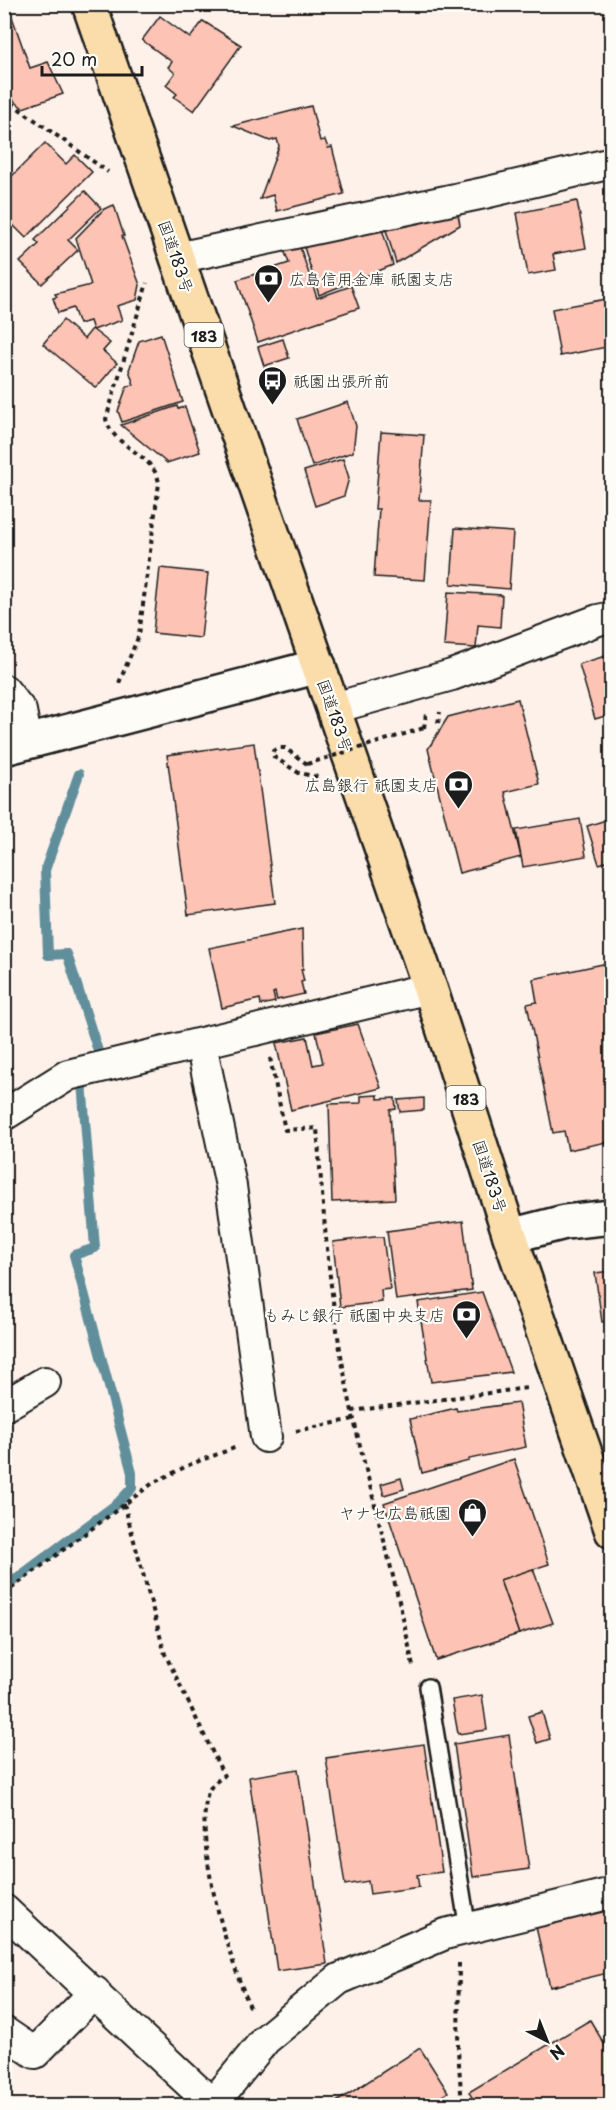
<svg xmlns="http://www.w3.org/2000/svg" width="616" height="2110" font-family="'Playpen Sans','Klee One',sans-serif">
<style>
.lines{fill:none;stroke-linecap:round;stroke-linejoin:round}
.stream{stroke:#608f9b;stroke-width:10}
.building{fill:#fdc3b4;stroke:#1c1c1c;stroke-width:1.5}
.lane-casing{stroke:#1c1c1c;stroke-width:20}
.street-casing{stroke:#1c1c1c;stroke-width:34}
.secondary-casing{stroke:#1c1c1c;stroke-width:38}
.highway-casing{stroke:#1c1c1c;stroke-width:38}
.path{stroke:#1c1c1c;stroke-width:4;stroke-dasharray:4.5 4.5;stroke-linecap:butt}
.lane{stroke:#fdfcf7;stroke-width:15}
.street{stroke:#fdfcf7;stroke-width:30}
.secondary{stroke:#fdfcf7;stroke-width:33}
.highway{stroke:#faddab;stroke-width:33}
.path-bridge{stroke:#1c1c1c;stroke-width:4;stroke-dasharray:4.5 4.5;stroke-linecap:butt}
.labels{text-anchor:middle;dominant-baseline:central;stroke-width:4.5;stroke-linejoin:round;paint-order:stroke}
.shield{fill:#fdfcf7;stroke:#605f5e;stroke-width:1.5}
.shield-label{font-size:15px;font-weight:bold;fill:#1c1c1c}
.street-label{font-size:16px;fill:#1c1c1c;stroke:#fdfcf7}
.poi-label{font-size:16px;fill:#1c1c1c;stroke:#fdfcf7;text-anchor:end}
</style>
<rect width="100%" height="100%" fill="#fdf1ea"/>
<filter id="ink" filterUnits="userSpaceOnUse"><feTurbulence type="fractalNoise" baseFrequency=".0167" numOctaves="2"/><feDisplacementMap in="SourceGraphic" scale="12" xChannelSelector="R" yChannelSelector="G"/><feConvolveMatrix kernelMatrix="1 2 1 2 8 2 1 2 1" color-interpolation-filters="sRGB"/></filter>
<g filter="url(#ink)">
<g class="lines">
<g class="stream">
<polyline points="79,774 45,870 48,955 67,954 99,1054"/>
<polyline points="4,1588 118,1503 132,1488 132,1473 74,1255 95,1248 82,1082"/>
</g>
</g>
<g class="building">
<polygon points="10,11 30,68 48,62 63,94 23,108 13,100 4,77 4,13"/>
<polygon points="160,16 190,38 203,21 241,45 194,111 174,97 177,94 166,85 175,73 168,67 172,62 142,40"/>
<polygon points="311,106 320,141 325,140 328,148 332,147 344,194 277,211 273,195 260,199 279,146 277,139 270,141 233,126"/>
<polygon points="45,143 66,164 75,155 92,172 26,238 4,216 4,184"/>
<polygon points="85,191 101,208 68,240 78,250 42,284 20,262 39,244 35,240"/>
<polygon points="577,201 586,248 553,254 556,270 528,275 517,213"/>
<polygon points="114,205 124,236 122,236 140,285 137,300 117,306 122,320 93,330 90,321 79,324 73,308 58,313 53,298 57,297 55,294 91,285 76,238 104,209"/>
<polygon points="458,214 460,225 396,263 386,230"/>
<polygon points="382,229 393,265 319,295 304,247"/>
<polygon points="299,244 317,298 351,286 359,308 258,342 237,280 289,263 284,250"/>
<polygon points="612,298 612,346 560,356 552,309"/>
<polygon points="63,320 84,339 92,329 110,343 103,351 117,363 96,388 43,344"/>
<polygon points="161,334 183,402 122,422 118,411 127,386 134,385 129,370 139,341"/>
<polygon points="283,339 289,358 264,366 258,347"/>
<polygon points="348,402 356,426 353,452 312,466 297,419"/>
<polygon points="177,406 178,409 185,407 200,452 167,463 121,425"/>
<polygon points="381,432 424,435 419,500 431,500 425,580 374,577 379,509 375,509"/>
<polygon points="343,459 349,478 344,496 315,506 304,471"/>
<polygon points="455,528 513,532 509,589 451,584"/>
<polygon points="160,568 208,573 201,638 153,633"/>
<polygon points="448,592 502,595 500,627 478,625 476,648 444,646"/>
<polygon points="612,654 612,714 595,719 579,664"/>
<polygon points="518,699 539,784 505,792 521,857 459,873 428,749 448,717"/>
<polygon points="254,743 275,903 188,915 167,755"/>
<polygon points="612,818 612,860 599,864 587,826"/>
<polygon points="580,819 586,856 523,867 516,830"/>
<polygon points="302,929 303,969 301,969 304,981 301,982 304,994 277,1000 275,992 273,993 275,1002 261,1005 260,999 222,1008 209,948"/>
<polygon points="612,962 612,1141 568,1150 564,1131 553,1133 527,1004 537,1002 533,979"/>
<polygon points="358,1024 381,1088 291,1110 276,1043 307,1037 313,1065 323,1063 316,1033"/>
<polygon points="378,1095 378,1099 395,1098 396,1109 390,1110 395,1199 332,1202 329,1104 361,1103 361,1096"/>
<polygon points="424,1098 424,1110 400,1112 398,1100"/>
<polygon points="463,1221 472,1290 396,1300 387,1231"/>
<polygon points="374,1237 383,1237 390,1289 381,1290 382,1302 340,1307 333,1242"/>
<polygon points="612,1271 612,1321 602,1322 595,1273"/>
<polygon points="482,1292 511,1372 431,1382 418,1302"/>
<polygon points="518,1403 526,1447 469,1459 469,1461 422,1473 410,1419 456,1408 457,1411"/>
<polygon points="514,1459 549,1564 500,1580 519,1634 436,1660 384,1503"/>
<polygon points="401,1478 404,1489 384,1495 381,1484"/>
<polygon points="533,1569 553,1623 519,1634 500,1580"/>
<polygon points="482,1695 487,1730 458,1734 452,1700"/>
<polygon points="542,1712 550,1739 537,1743 528,1716"/>
<polygon points="509,1735 529,1869 473,1877 454,1744"/>
<polygon points="424,1744 442,1872 417,1875 419,1887 370,1894 368,1881 345,1885 326,1758"/>
<polygon points="298,1769 327,1964 277,1971 249,1777"/>
<polygon points="612,1909 612,1972 550,1987 536,1927"/>
<polygon points="590,2020 612,2057 612,2106 477,2106 469,2092"/>
<polygon points="420,2048 448,2092 427,2106 330,2106"/>
</g>
<g class="lines">
<defs>
<polyline id="lane" points="428,1687 468,1929"/>
<g id="street">
<polyline points="177,258 484,193 612,163"/>
<polyline points="4,690 21,711 27,742"/>
<polyline points="334,708 452,675 598,620 612,617"/>
<polyline points="201,1044 231,1186 266,1437"/>
<polyline points="4,1115 68,1075 430,988"/>
<polyline points="4,1406 45,1382"/>
<polyline points="4,1910 212,2104"/>
<polyline points="4,2032 35,2053 95,1992"/>
<polyline points="211,2106 265,2040 339,1979 445,1934 612,1893"/>
</g>
<g id="secondary">
<polyline points="4,748 319,666"/>
<polyline points="510,1236 565,1222 612,1217"/>
</g>
<polyline id="highway" points="89,4 430,988 510,1236 612,1531"/>
</defs>
<use href="#lane" class="lane-casing"/>
<use href="#street" class="street-casing"/>
<use href="#secondary" class="secondary-casing"/>
<use href="#highway" class="highway-casing"/>
<g class="path">
<polyline points="4,98 108,172"/>
<path d="M119 683 139 635 159 483C154 453 113 448 106 419L147 283"/>
<polyline points="438,723 440,712"/>
<polyline points="424,728 426,714"/>
<polyline points="307,764 285,748 278,748 273,751 274,757 299,773 318,777"/>
<path d="M270 1058 285 1130 317 1128C324 1222 331 1318 352 1411 371 1497 397 1581 413 1667"/>
<polyline points="352,1411 527,1388"/>
<polyline points="296,1431 354,1419"/>
<path d="M124 1504 165 1654 224 1776C217 1781 209 1786 207 1796 195 1849 229 1960 251 2009"/>
<polyline points="4,1594 153,1483 191,1464 237,1447"/>
<polyline points="459,1963 458,2050 462,2106"/>
</g>
<use href="#lane" class="lane"/>
<use href="#street" class="street"/>
<use href="#secondary" class="secondary"/>
<use href="#highway" class="highway"/>
<polyline class="path-bridge" points="307,764 424,728"/>
</g>
</g>
<defs>
<symbol id="bank-pin" viewBox="-11 -11 22 30"><path d="M0 17L-7.5 6A9.5 9.5 0 1 1 7.5 6Z" fill="#1c1c1c" stroke="#fdfcf7"/><path d="M-6-4H6V4H-6ZM0-2.3a2.3 2.3 0 1 0 0 4.6a2.3 2.3 0 1 0 0-4.6Z" fill="#fff"/></symbol>
<symbol id="bus-pin" viewBox="-11 -11 22 30"><path d="M0 17L-7.5 6A9.5 9.5 0 1 1 7.5 6Z" fill="#1c1c1c" stroke="#fdfcf7"/><path d="M-5-6H5V4H4V6H2V4H-2V6H-4V4H-5ZM-3.5-4V0h7V-4ZM-3.5 1.2v1.5H-2V1.2ZM2 1.2v1.5H3.5V1.2Z" fill="#fff"/></symbol>
<symbol id="shop-pin" viewBox="-11 -11 22 30"><path d="M0 17L-7.5 6A9.5 9.5 0 1 1 7.5 6Z" fill="#1c1c1c" stroke="#fdfcf7"/><path d="M-5-2.5h2.3a2.7 3.5 0 0 1 5.4 0H5L5.5 6h-11ZM-1.5-2.5h3a1.5 2.3 0 0 0-3 0Z" fill="#fff"/></symbol>
</defs>
<g fill-rule="evenodd">
<use href="#bank-pin" x="252" y="262" width="33" height="45"/>
<use href="#bus-pin" x="256" y="364" width="33" height="45"/>
<use href="#bank-pin" x="442" y="768" width="33" height="45"/>
<use href="#bank-pin" x="450" y="1298" width="33" height="45"/>
<use href="#shop-pin" x="456" y="1496" width="33" height="45"/>
</g>
<g class="labels">
<g class="shield">
<rect x="184.5" y="323" width="39" height="24" rx="4.5"/>
<rect x="446.5" y="1086" width="39" height="24" rx="4.5"/>
</g>
<g class="shield-label">
<text x="204" y="335">183</text>
<text x="466" y="1098">183</text>
</g>
<g class="street-label">
<text transform="translate(177 256) rotate(71)">国道183号</text>
<text transform="translate(336 715) rotate(71)">国道183号</text>
<text transform="translate(491 1176) rotate(72)">国道183号</text>
</g>
<g class="poi-label">
<text x="289" y="278" text-anchor="start">広島信用金庫 祇園支店</text>
<text x="293" y="380" text-anchor="start">祇園出張所前</text>
<text x="438" y="784">広島銀行 祇園支店</text>
<text x="445" y="1314">もみじ銀行 祇園中央支店</text>
<text x="451" y="1512">ヤナセ広島祇園</text>
</g>
</g>
<rect width="616" height="2110" fill="none" stroke="#fdfcf7" stroke-width="24"/>
<rect x="12" y="12" width="592" height="2086" fill="none" stroke="#1c1c1c" stroke-width="2" filter="url(#ink)"/>
<g transform="translate(547 2041) rotate(138)" stroke="#fdfcf7" stroke-width="4.5" paint-order="stroke">
<path d="M0-4.5L10 22L0 15L-10 22Z" fill="#1c1c1c"/>
<text y="-9" font-size="16" font-weight="bold" text-anchor="middle" fill="#1c1c1c">N</text>
</g>
<path d="M42 66v9h100v-9" fill="none" stroke="#1c1c1c" stroke-width="3"/>
<text x="51" y="66" font-size="18" fill="#1c1c1c" stroke="#fdfcf7" stroke-width="4.5" paint-order="stroke">20 m</text>
</svg>
